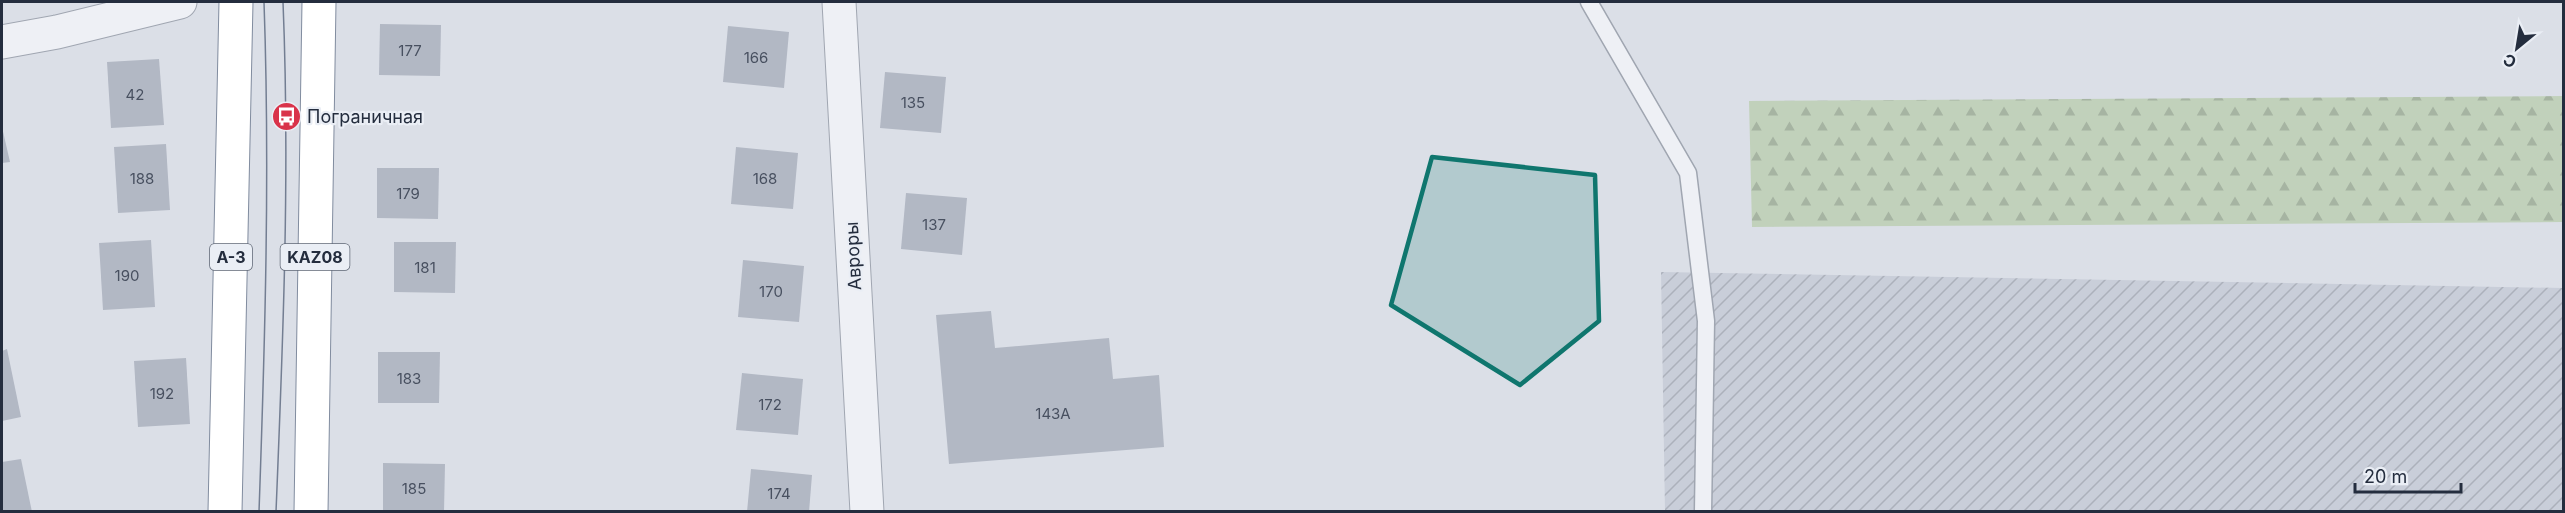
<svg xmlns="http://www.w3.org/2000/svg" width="2565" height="513" font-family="Inter,sans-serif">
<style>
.industrial{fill:url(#industrial-furrows)}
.forest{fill:url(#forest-firs)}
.building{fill:#b2b8c4}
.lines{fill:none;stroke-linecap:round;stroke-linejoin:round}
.lane-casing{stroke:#a0a6b1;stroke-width:19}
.street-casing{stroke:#a0a6b1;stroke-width:35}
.highway-casing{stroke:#818c9f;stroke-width:35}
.lane{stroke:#eef0f5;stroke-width:16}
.street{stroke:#eef0f5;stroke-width:33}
.highway{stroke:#fff;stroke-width:33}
.tram{stroke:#737e92;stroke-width:1.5}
.marked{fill:#0f766e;fill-opacity:0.2;stroke:#0f766e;stroke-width:4.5;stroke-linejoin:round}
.labels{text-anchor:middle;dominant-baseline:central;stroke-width:4.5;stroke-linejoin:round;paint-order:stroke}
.number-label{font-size:15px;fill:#485060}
.shield{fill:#eaeef5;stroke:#5f6775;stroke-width:1.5}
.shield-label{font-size:16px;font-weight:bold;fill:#242d3e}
.poi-label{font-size:18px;fill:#242d3e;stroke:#eaeef5;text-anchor:start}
.street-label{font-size:18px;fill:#242d3e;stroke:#eaeef5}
</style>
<defs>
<pattern id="industrial-furrows" width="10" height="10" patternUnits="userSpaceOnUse" patternTransform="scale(1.5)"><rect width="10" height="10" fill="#c9ced9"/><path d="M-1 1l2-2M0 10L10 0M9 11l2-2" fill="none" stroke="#acb1bb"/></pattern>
<pattern id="forest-firs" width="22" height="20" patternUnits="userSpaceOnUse" patternTransform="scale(1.5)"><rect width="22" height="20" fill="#c1d1bb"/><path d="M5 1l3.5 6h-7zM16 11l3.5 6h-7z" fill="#a6b4a2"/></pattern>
</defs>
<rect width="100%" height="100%" fill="#dbdfe7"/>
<polygon class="industrial" points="1661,272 2563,288 2563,511 1665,511"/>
<polygon class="forest" points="2563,96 2563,222 1752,227 1749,101"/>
<g class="building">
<polygon points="380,24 441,25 440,76 379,75"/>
<polygon points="728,26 789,32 784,88 723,82"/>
<polygon points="159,59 164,125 111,128 107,62"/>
<polygon points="885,72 946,77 941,133 880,128"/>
<polygon points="2,127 10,162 2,163"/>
<polygon points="166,144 170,210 118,213 114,147"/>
<polygon points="736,147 798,153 793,209 731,204"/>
<polygon points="377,168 439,168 438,219 377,218"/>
<polygon points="906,193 967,198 962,255 901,249"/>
<polygon points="151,240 155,307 103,310 99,243"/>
<polygon points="394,242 456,242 455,293 394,292"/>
<polygon points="743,260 804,266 799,322 738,317"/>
<polygon points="991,311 995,348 1109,338 1113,379 1159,375 1164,447 949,464 936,315"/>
<polygon points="7,349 21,417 2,421 2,351"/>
<polygon points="378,352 440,352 439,403 378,403"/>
<polygon points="186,358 190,424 138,427 134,361"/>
<polygon points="742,373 803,379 798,435 736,430"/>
<polygon points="21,459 32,512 2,512 2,462"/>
<polygon points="383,463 445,464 444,512 383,512"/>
<polygon points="751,469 812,475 809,512 747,512"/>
</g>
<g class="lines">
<defs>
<polyline id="lane" points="1589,2 1688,173 1706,321 1703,512"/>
<g id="street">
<polyline points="839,2 867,512"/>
<polyline points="2,42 57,32 180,2"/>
</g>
<g id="highway">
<polyline points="225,512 236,2"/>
<polyline points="311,512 319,2"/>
</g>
</defs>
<use href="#lane" class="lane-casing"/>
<use href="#street" class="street-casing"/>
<use href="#highway" class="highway-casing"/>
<use href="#lane" class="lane"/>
<use href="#street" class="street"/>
<use href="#highway" class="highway"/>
<g class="tram">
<path d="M259 512C265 342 270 171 264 2"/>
<path d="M276 512C283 342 290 171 283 2"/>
</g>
</g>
<path class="marked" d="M1432 157 1595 175 1599 321 1520 385 1391 305Z"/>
<defs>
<symbol id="bus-disc" viewBox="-11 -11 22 22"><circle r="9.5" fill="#d9334a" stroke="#eaeef5"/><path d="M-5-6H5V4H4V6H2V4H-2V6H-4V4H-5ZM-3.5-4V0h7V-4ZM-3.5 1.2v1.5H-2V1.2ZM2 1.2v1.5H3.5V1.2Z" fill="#fff"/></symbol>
</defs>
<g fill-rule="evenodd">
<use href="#bus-disc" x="270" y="100" width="33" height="33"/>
</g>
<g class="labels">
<g class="number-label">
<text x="410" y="50">177</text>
<text x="756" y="57">166</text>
<text x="135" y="94">42</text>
<text x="913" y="102">135</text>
<text x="142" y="178">188</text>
<text x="765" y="178">168</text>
<text x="408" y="193">179</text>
<text x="934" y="224">137</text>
<text x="425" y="267">181</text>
<text x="127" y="275">190</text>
<text x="771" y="291">170</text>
<text x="409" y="378">183</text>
<text x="162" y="393">192</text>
<text x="770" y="404">172</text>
<text x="1053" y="413">143А</text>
<text x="414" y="488">185</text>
<text x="779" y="493">174</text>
</g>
<g class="shield">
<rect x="210" y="244" width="42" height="26" rx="4.5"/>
<rect x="280.5" y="244" width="69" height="26" rx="4.5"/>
</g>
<g class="shield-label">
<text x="231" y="257">А-3</text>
<text x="315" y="257">KAZ08</text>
</g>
<g class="poi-label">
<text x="307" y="116">Пограничная</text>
</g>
<g class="street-label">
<text transform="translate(853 256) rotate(-93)">Авроры</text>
</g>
</g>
<rect width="2565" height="513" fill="none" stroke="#242d3e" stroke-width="6"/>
<g transform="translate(2517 48) rotate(210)" stroke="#eaeef5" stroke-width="4.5" paint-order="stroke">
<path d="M0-4.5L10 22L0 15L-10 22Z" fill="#242d3e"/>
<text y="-9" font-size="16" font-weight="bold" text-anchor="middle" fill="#242d3e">С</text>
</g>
<path d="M2355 483v9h106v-9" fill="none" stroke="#242d3e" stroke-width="3"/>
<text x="2364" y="483" font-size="18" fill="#242d3e" stroke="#eaeef5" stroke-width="4.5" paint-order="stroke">20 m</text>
</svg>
